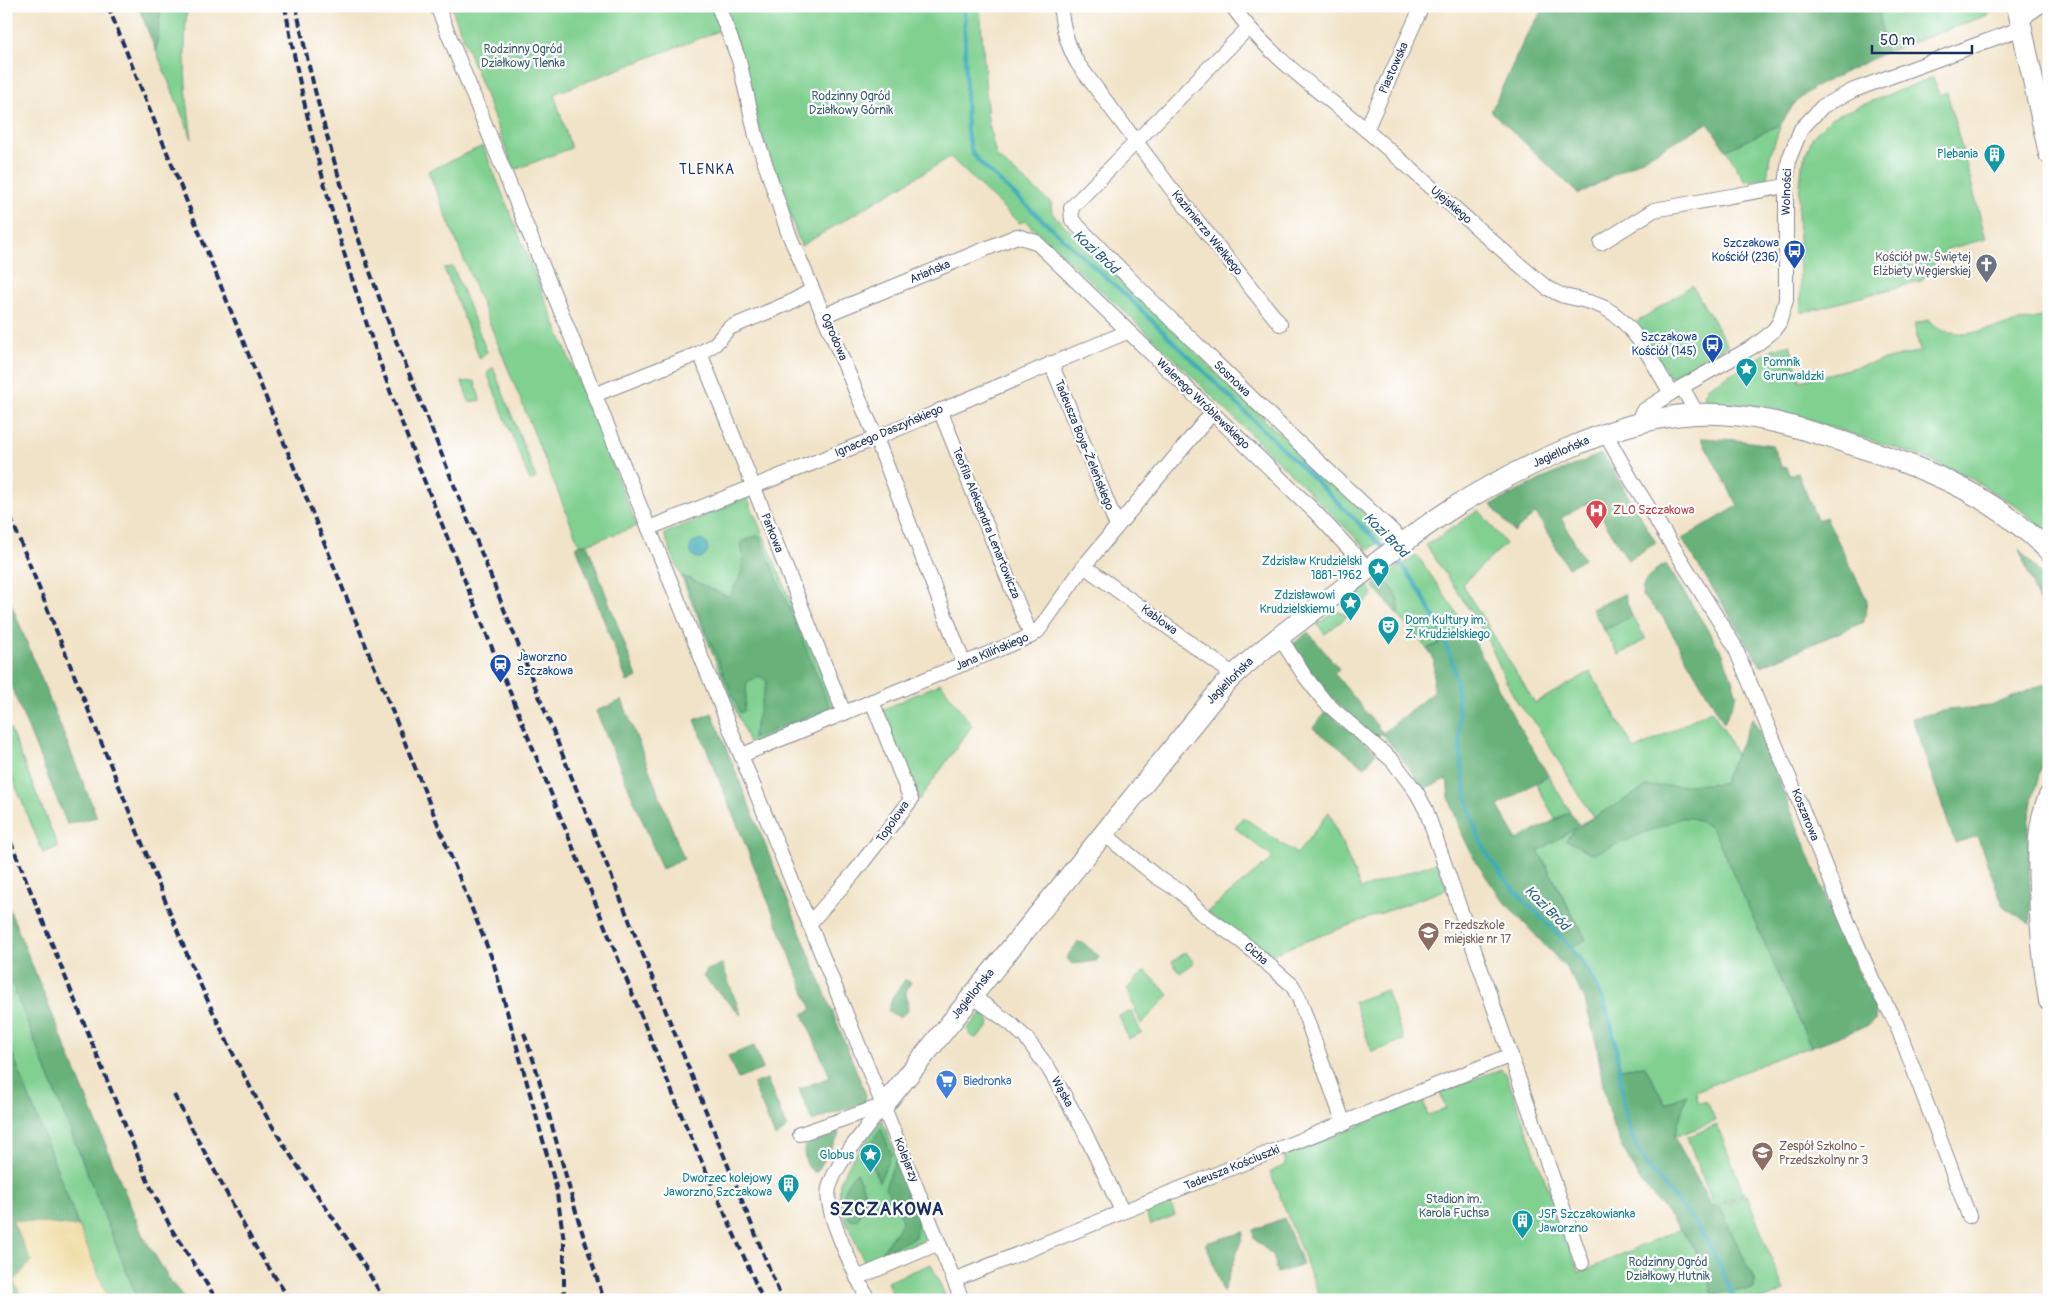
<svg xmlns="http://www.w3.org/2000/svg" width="2055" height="1306" font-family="Pangolin,sans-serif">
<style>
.green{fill:#80d090;stroke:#4e8077}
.forest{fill:#68b27a;stroke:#42706c}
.sand{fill:#eeda9e;stroke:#84847e}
.water{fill:#3cacb9;stroke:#2c6e8c}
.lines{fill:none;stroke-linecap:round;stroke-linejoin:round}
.stream{stroke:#3cacb9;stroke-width:4}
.street-casing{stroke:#868992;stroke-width:16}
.secondary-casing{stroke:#868992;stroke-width:22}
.street{stroke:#fff;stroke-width:14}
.secondary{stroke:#fff;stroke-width:20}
.rail{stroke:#1b2f5e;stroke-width:4;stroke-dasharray:8 4;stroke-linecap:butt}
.labels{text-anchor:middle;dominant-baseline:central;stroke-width:4.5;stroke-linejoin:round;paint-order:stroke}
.park-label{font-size:12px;fill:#395f6d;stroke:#fff}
.street-label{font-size:12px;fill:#1b2f5e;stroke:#fff}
.culture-label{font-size:12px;fill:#0d838f;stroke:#fff;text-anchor:end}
.transit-label{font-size:12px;fill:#164399;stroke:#fff;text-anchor:end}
.worship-label{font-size:12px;fill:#5b616d;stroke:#fff;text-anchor:end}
.health-label{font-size:12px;fill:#be3a42;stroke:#fff;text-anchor:start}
.education-label{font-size:12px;fill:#785e54;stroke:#fff;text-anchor:start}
.shop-label{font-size:12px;fill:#366cbe;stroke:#fff;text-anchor:start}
.neighbourhood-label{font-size:14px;letter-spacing:1px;fill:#1b2f5e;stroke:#fff}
.water-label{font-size:14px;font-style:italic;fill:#286182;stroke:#fff}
.district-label{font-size:18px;font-weight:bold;letter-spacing:1px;fill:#1b2f5e;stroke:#fff}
</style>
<rect width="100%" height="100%" fill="#fff"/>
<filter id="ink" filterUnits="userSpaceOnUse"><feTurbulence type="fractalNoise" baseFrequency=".02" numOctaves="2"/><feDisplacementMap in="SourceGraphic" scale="10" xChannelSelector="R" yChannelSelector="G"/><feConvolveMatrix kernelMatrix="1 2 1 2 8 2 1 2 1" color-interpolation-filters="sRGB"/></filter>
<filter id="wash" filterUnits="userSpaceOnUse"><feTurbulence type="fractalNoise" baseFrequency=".0096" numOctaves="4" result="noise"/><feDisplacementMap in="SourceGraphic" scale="20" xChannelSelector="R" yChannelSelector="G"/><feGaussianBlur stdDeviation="1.12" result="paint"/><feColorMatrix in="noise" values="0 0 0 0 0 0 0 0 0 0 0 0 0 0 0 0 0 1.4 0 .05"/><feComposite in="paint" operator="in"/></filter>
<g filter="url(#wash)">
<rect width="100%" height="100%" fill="#f1e3c7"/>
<g class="green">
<path d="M161 6H187C183 54 185 92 192 139L156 51Z"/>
<polygon points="451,6 711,6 721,30 554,94 571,148 514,170"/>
<polygon points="724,6 980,6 988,121 996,156 1051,203 1052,213 1087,247 1267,422 1388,535 1368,550 1152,337 1025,221 1019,223 950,157 801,246 758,124"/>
<polygon points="1878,6 1987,6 1988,15 1886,52"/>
<polygon points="1933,77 1939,95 1947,92 1986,239 1947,249 1921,281 1801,313 1798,208 1802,165 1813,136 1832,117"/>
<polygon points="1781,124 1770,156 1767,179 1745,181 1726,150"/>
<polygon points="483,146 637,526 587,544 579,544 428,171"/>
<polygon points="453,267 487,352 480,359 444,268"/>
<polygon points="1692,285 1728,346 1670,377 1634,324"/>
<polygon points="2049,315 2049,534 2015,505 1965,475 1917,455 1768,407 1708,402 1704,397 1707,388 1773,349 1790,344 1800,381 1920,351 1914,324 1928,320 1943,331 1967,334"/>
<polygon points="493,367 536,478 530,481 487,373"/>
<polygon points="475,381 480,400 469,402 462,382"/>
<polygon points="747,497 836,708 750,745 664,534"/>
<path d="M1479 510 1506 544 1462 584 1535 703 1590 672 1635 750 1711 710 1724 730 1736 755 1726 778 1801 1023 1811 1047 1790 1053 1696 1091 1698 1102H1707L1716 1121 1674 1137 1686 1095 1665 1104 1645 1066 1619 1069C1614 1026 1602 980 1571 948L1586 939 1538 850 1593 817 1532 718C1512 705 1499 661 1487 639 1469 606 1446 576 1426 545Z"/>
<polygon points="1417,555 1468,630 1427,649 1398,615 1400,607 1380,577 1392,572"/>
<polygon points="1368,586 1374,594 1356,609 1355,597"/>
<polygon points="1336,611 1349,615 1325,634 1317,624"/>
<polygon points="1632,616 1646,639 1619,655 1604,630"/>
<polygon points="941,683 972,726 919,800 880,711"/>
<polygon points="6,719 58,847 43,853 6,762"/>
<polygon points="1548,775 1570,812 1555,819 1536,784"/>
<polygon points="1329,812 1361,889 1437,862 1447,889 1266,956 1207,912 1273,858 1235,828 1243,817 1297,854"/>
<polygon points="1186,952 1194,963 1180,973 1172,962"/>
<polygon points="6,969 138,1300 109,1300 79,1227 6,1037"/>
<polygon points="1145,970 1169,995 1141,1024 1127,989"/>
<polygon points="1386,990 1404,1040 1372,1052 1354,1002"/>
<polygon points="1132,1011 1141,1033 1128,1039 1119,1016"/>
<path d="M981 1013C987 1015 990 1021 988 1028L976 1038 971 1036 967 1029Z"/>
<path d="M1501 1069 1504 1072 1510 1085 1579 1273 1680 1229C1696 1248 1706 1269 1713 1294L1753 1289 1754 1279 1719 1206 1747 1195 1784 1291 1762 1300H1321L1270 1172 1286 1165 1284 1156 1423 1100 1428 1115 1446 1109 1440 1092Z"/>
<polygon points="882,1120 928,1238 866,1266 839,1206 840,1182 852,1159"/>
<polygon points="1717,1125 1744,1194 1714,1206 1687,1137"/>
<polygon points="1170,1203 1175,1215 1151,1225 1145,1213"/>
<polygon points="931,1264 947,1300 895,1300 887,1282"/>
</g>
<g class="forest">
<polygon points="138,6 161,6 156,51"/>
<polygon points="1546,6 1878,6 1886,52 1813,88 1794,104 1781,124 1726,150 1708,123 1579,194 1491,111 1527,34"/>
<polygon points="1701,438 1736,440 1772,445 1782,468 1787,467 1790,475 1798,473 1817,520 1826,517 1867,600 1864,622 1761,666 1682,539 1738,506"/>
<polygon points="1601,454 1609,463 1656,543 1628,560 1592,501 1561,518 1584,559 1568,568 1536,513 1514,532 1491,505 1546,477"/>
<path d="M759 535 830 707 752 739 767 681 759 676 747 682 744 711 740 713 683 576 729 597C742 574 745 569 741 542Z"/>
<polygon points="587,544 637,677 627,682 576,546"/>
<polygon points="2019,549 2049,584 2049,628"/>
<path d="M1666 564 1723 654 1737 694 1724 723 1662 616 1642 596C1642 579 1651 572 1666 564Z"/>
<path d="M1380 577C1393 584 1402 600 1398 615L1373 586Z"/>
<polygon points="6,591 97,817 67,824 6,674"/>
<polygon points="1624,594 1632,616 1604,630 1592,609"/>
<path d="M1468 630 1513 716 1548 775 1498 806 1517 840 1570 812 1579 826 1646 787 1723 783 1753 717 1837 925 1876 1010 1875 1020 1869 1025 1811 1047 1715 833C1705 822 1697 817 1681 818L1593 854 1566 840 1576 828 1538 851 1586 940 1571 948C1602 980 1614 1026 1619 1069L1645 1066 1665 1104 1687 1095 1674 1137 1713 1208 1719 1206 1754 1279 1753 1289 1713 1294 1708 1275 1698 1254 1685 1235 1638 1178 1613 1127 1603 1086 1597 1046 1584 997 1566 968 1500 897 1476 862 1461 832 1449 797 1447 779 1423 789 1414 775 1383 734 1373 736C1338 705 1315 686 1293 644L1308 632 1339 669 1334 673 1383 733 1433 692 1434 659 1427 649Z"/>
<polygon points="2049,682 2049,755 2040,771 2033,796 2028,824 2031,924 2004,907 1977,836 1955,843 1912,718 1947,710 1991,706"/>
<path d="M622 700 684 859 662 869C641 815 618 764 596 711Z"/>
<polygon points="1326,711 1376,752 1365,767 1313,728"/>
<polygon points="712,713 866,1095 865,1102 812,1121 799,1089 830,1077 803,1014 812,1010 695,720"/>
<polygon points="6,901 142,1234 171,1282 186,1300 138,1300 6,969"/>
<polygon points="1078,942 1083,943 1100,957 1096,961 1072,964 1066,958"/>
<polygon points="722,964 741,1015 703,977 707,970"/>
<polygon points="905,980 911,982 906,991 908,1011 899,1017 888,1011 893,996"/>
<polygon points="6,1037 79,1227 12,1220 31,1261 14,1282 24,1300 6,1300"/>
<polygon points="754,1046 763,1069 738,1079 728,1056"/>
<polygon points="767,1079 787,1128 775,1137 753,1084"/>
<polygon points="881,1128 891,1154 879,1182 866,1150"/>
<path d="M833 1130H837L839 1135 817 1172H814C804 1166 803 1152 805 1142L809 1138Z"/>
<path d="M895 1161 918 1220 915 1237 879 1255 902 1223C900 1209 894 1200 885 1188Z"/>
<path d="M856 1173C867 1193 868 1199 858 1219L850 1220C842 1201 840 1189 856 1173Z"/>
<polygon points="1284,1218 1303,1265 1277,1273 1273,1255 1254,1239 1253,1230"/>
<polygon points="1244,1232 1223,1292 1206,1243"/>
</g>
<polygon class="sand" points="12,1220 79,1227 109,1300 24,1300 14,1282 31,1261"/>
<circle class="water" cx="699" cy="549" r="9"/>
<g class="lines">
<g class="stream">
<polyline points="964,6 967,132 972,153 983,166 1131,300 1385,549"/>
<path d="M1394 557C1419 582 1452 646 1456 680 1462 734 1457 778 1476 830 1498 891 1557 921 1590 974 1605 998 1613 1027 1617 1054 1622 1084 1622 1116 1635 1144 1650 1176 1677 1197 1696 1225 1713 1248 1724 1273 1734 1300"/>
</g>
</g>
</g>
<g filter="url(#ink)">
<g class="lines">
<defs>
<g id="street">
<polyline points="437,6 962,1300"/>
<polyline points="718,6 739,60 756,136 788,232 876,438 964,664"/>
<path d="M1060 6C1063 28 1067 45 1078 64L1170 187 1280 324"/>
<path d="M1232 6C1268 56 1320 91 1366 130 1427 182 1485 237 1547 288 1552 290 1558 294 1564 296 1578 299 1591 301 1605 308 1636 325 1653 364 1671 393"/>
<polyline points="1248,28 1071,208 1072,220 1145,294 1288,433 1404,542"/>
<polyline points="1366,130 1422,6"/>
<polyline points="1601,243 1654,210 1786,186"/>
<polyline points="825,315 1017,236 1036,242 1316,513 1368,569"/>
<polyline points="700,353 844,713"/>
<polyline points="1051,363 1117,526"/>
<polyline points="1682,387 1697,414"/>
<polyline points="594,395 700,353 715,344 729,328 789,303 812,290"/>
<polyline points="940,410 1031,636"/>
<polyline points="1636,423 1643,411 1671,393 1756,345 1772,332 1779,323 1786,300 1786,186 1789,159 1801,129 1823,106 1854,90 2014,31 2028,14 2040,6"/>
<polyline points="1605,433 1632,481 1734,645 1801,806 1838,899 1873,981 1896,1023 1969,1216"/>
<polyline points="649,528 876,438 1127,332"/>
<polyline points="1084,566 1234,675"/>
<polyline points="1279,636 1304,675 1325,702 1393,761 1417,793 1426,810 1582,1263"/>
<polyline points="742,755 1031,636 1038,631 1084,566 1212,413"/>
<polyline points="1103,833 1157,877 1181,892 1200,912 1241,941 1292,985 1299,998 1344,1124"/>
<polyline points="809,924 854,873 911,800 872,701"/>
<polyline points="972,996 1010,1023 1026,1038 1049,1069 1083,1129 1122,1211"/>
<polyline points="800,1134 884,1105"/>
<polyline points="857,1278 939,1243"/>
<polyline points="954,1280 1511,1055"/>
<path d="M868 1300C857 1276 823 1211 829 1188 836 1162 868 1127 884 1105"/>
</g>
<g id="secondary">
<polyline points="2017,6 2049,154"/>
<path d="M2049 796C2036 825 2038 859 2039 890 2040 927 2043 964 2049 1001"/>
<path d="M884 1105 1224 685C1260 649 1300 621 1341 590 1377 562 1413 534 1451 509 1487 486 1525 467 1564 450 1608 431 1647 417 1695 414 1754 411 1810 431 1865 449 1938 473 1993 497 2049 551"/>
</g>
</defs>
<use href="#street" class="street-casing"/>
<use href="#secondary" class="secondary-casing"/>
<use href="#street" class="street"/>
<use href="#secondary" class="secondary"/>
<g class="rail">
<polyline points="108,6 493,961 556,1187 564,1241 564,1300"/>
<path d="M285 6C313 168 362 323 422 475L683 1119 763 1300"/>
<path d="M296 6C317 112 348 214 386 316L782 1300"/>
<path d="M6 506 188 957C219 1026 251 1096 293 1159 324 1206 357 1250 384 1300"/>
<polyline points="6,830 149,1184 172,1230 217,1300"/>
<polyline points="524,1033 535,1065 578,1219 604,1300"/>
<polyline points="174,1095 256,1248 290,1300"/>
</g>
</g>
</g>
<defs>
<symbol id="building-pin" viewBox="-11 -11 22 30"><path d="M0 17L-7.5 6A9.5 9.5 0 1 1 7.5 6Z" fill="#0f9aa8" stroke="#fff"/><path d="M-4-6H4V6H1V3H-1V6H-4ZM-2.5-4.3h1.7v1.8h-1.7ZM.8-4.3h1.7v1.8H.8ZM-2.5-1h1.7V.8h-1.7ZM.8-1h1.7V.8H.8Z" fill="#fff"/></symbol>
<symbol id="bus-pin" viewBox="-11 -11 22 30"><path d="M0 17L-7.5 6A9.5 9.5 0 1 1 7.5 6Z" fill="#1a4fb4" stroke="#fff"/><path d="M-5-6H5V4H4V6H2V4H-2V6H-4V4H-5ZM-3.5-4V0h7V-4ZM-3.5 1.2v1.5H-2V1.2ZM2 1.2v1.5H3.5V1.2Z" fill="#fff"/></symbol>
<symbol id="church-pin" viewBox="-11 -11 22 30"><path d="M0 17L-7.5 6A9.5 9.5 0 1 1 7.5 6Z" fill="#6b7280" stroke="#fff"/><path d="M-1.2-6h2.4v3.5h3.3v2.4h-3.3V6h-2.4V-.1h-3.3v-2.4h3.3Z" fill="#fff"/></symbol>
<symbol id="sight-pin" viewBox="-11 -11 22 30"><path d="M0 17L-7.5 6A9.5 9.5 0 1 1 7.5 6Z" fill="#0f9aa8" stroke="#fff"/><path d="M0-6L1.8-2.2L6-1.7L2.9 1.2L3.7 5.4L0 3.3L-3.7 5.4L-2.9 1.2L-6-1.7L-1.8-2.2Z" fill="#fff"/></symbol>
<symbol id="hospital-pin" viewBox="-11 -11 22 30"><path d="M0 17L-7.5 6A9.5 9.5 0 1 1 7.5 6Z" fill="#e0444e" stroke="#fff"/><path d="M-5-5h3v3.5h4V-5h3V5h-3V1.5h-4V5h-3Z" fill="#fff"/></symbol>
<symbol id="theatre-pin" viewBox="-11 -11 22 30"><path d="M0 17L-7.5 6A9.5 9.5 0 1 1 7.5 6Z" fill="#0f9aa8" stroke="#fff"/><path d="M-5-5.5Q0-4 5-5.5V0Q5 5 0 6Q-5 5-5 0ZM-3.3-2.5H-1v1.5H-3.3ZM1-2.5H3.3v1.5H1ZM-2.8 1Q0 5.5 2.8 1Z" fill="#fff"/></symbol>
<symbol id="station-pin" viewBox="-11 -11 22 30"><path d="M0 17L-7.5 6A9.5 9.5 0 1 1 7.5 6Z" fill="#1a4fb4" stroke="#fff"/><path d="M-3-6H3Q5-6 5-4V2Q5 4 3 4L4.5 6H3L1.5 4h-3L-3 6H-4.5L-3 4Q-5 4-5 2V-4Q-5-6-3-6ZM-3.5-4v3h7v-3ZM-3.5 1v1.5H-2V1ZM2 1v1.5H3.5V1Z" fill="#fff"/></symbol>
<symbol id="school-pin" viewBox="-11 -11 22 30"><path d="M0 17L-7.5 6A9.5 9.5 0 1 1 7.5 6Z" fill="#8d6e63" stroke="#fff"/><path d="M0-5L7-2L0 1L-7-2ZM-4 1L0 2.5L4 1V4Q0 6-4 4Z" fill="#fff"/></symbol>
<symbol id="supermarket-pin" viewBox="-11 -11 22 30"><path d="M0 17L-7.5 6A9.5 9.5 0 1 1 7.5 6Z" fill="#3f7fe0" stroke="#fff"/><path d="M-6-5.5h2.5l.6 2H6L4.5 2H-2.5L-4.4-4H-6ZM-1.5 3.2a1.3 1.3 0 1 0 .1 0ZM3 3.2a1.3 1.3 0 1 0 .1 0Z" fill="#fff"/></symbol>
</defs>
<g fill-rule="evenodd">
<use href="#building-pin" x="1982" y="142" width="25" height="34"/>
<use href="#bus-pin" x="1782" y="238" width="25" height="34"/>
<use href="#church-pin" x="1974" y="252" width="25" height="34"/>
<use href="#bus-pin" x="1700" y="332" width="25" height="34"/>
<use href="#sight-pin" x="1734" y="356" width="25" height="34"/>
<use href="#hospital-pin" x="1584" y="498" width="25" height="34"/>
<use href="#sight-pin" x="1366" y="556" width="25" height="34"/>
<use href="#sight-pin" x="1338" y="590" width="25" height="34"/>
<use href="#theatre-pin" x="1376" y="614" width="25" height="34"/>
<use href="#station-pin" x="488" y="652" width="25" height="34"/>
<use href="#school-pin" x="1416" y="920" width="25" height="34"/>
<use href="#supermarket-pin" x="934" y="1068" width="25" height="34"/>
<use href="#school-pin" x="1750" y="1140" width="25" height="34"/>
<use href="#sight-pin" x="858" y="1142" width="25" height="34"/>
<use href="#building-pin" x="776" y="1172" width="25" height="34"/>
<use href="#building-pin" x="1510" y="1208" width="25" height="34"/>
</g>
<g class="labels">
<g class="park-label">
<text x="523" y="49">Rodzinny Ogród<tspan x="523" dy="14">Działkowy Tlenka</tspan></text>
<text x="851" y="96">Rodzinny Ogród<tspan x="851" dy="14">Działkowy Górnik</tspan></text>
<text x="1454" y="1199">Stadion im.<tspan x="1454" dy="14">Karola Fuchsa</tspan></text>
<text x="1668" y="1262">Rodzinny Ogród<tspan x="1668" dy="14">Działkowy Hutnik</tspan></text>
</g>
<g class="street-label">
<text transform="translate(1394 68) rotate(-66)">Piastowska</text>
<text transform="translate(1787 192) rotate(-88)">Wolności</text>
<text transform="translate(1451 205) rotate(41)">Ujejskiego</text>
<text transform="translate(1207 233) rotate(51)">Kazimierza Wielkiego</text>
<text transform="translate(930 272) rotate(-23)">Ariańska</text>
<text transform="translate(834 337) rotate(67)">Ogrodowa</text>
<text transform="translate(1232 379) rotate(44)">Sosnowa</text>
<text transform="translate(1203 404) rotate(44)">Walerego Wróblewskiego</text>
<text transform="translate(889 431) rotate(-23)">Ignacego Daszyńskiego</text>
<text transform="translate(1084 445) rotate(68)">Tadeusza Boya-Żeleńskiego</text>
<text transform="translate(1561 452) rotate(-24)">Jagiellońska</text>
<text transform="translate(986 523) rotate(68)">Teofila Aleksandra Lenartowicza</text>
<text transform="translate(772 533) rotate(68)">Parkowa</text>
<text transform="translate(1159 620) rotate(36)">Kablowa</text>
<text transform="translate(992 652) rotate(-23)">Jana Kilińskiego</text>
<text transform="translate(1230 681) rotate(-45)">Jagiellońska</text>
<text transform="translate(1805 815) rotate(68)">Koszarowa</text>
<text transform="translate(893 822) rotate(-55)">Topolowa</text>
<text transform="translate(1256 954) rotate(41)">Cicha</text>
<text transform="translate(973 994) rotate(-51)">Jagiellońska</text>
<text transform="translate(1062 1092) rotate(61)">Wąska</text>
<text transform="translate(906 1160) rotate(68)">Kolejarzy</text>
<text transform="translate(1232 1168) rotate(-22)">Tadeusza Kościuszki</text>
</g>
<g class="culture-label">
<text x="1978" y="154">Plebania</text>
<text x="1763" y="362" text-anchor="start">Pomnik<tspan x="1763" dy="14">Grunwaldzki</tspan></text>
<text x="1362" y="561">Zdzisław Krudzielski<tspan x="1362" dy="14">1881-1962</tspan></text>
<text x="1335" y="595">Zdzisławowi<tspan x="1335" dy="14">Krudzielskiemu</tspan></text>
<text x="1405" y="620" text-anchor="start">Dom Kultury im.<tspan x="1405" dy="14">Z. Krudzielskiego</tspan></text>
<text x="854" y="1155">Globus</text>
<text x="772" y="1178">Dworzec kolejowy<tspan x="772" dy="14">Jaworzno Szczakowa</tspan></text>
<text x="1538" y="1214" text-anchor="start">JSP Szczakowianka<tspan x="1538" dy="14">Jaworzno</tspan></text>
</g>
<g class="transit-label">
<text x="1779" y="243">Szczakowa<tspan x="1779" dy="14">Kościół (236)</tspan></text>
<text x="1697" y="337">Szczakowa<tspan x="1697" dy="14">Kościół (145)</tspan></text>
<text x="517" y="657" text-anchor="start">Jaworzno<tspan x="517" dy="14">Szczakowa</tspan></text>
</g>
<g class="worship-label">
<text x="1971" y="257">Kościół pw. Świętej<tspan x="1971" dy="14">Elżbiety Węgierskiej</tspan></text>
</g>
<g class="health-label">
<text x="1613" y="510">ZLO Szczakowa</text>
</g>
<g class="education-label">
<text x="1444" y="925">Przedszkole<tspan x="1444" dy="14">miejskie nr 17</tspan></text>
<text x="1779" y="1146">Zespół Szkolno -<tspan x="1779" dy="14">Przedszkolny nr 3</tspan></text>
</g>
<g class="shop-label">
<text x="963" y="1081">Biedronka</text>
</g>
<g class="neighbourhood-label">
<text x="707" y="169">TLENKA</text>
</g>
<g class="water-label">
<text transform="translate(1096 252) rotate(43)">Kozi Bród</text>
<text transform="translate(1386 535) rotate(45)">Kozi Bród</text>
<text transform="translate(1547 908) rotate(45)">Kozi Bród</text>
</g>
<g class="district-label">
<text x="887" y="1209">SZCZAKOWA</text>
</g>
</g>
<rect width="2055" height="1306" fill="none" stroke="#fff" stroke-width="25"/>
<path d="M1872 45v8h100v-8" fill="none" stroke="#1b2f5e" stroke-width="2.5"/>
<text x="1880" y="45" font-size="15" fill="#1b2f5e" stroke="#ffffff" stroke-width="4" paint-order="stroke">50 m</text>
</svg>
